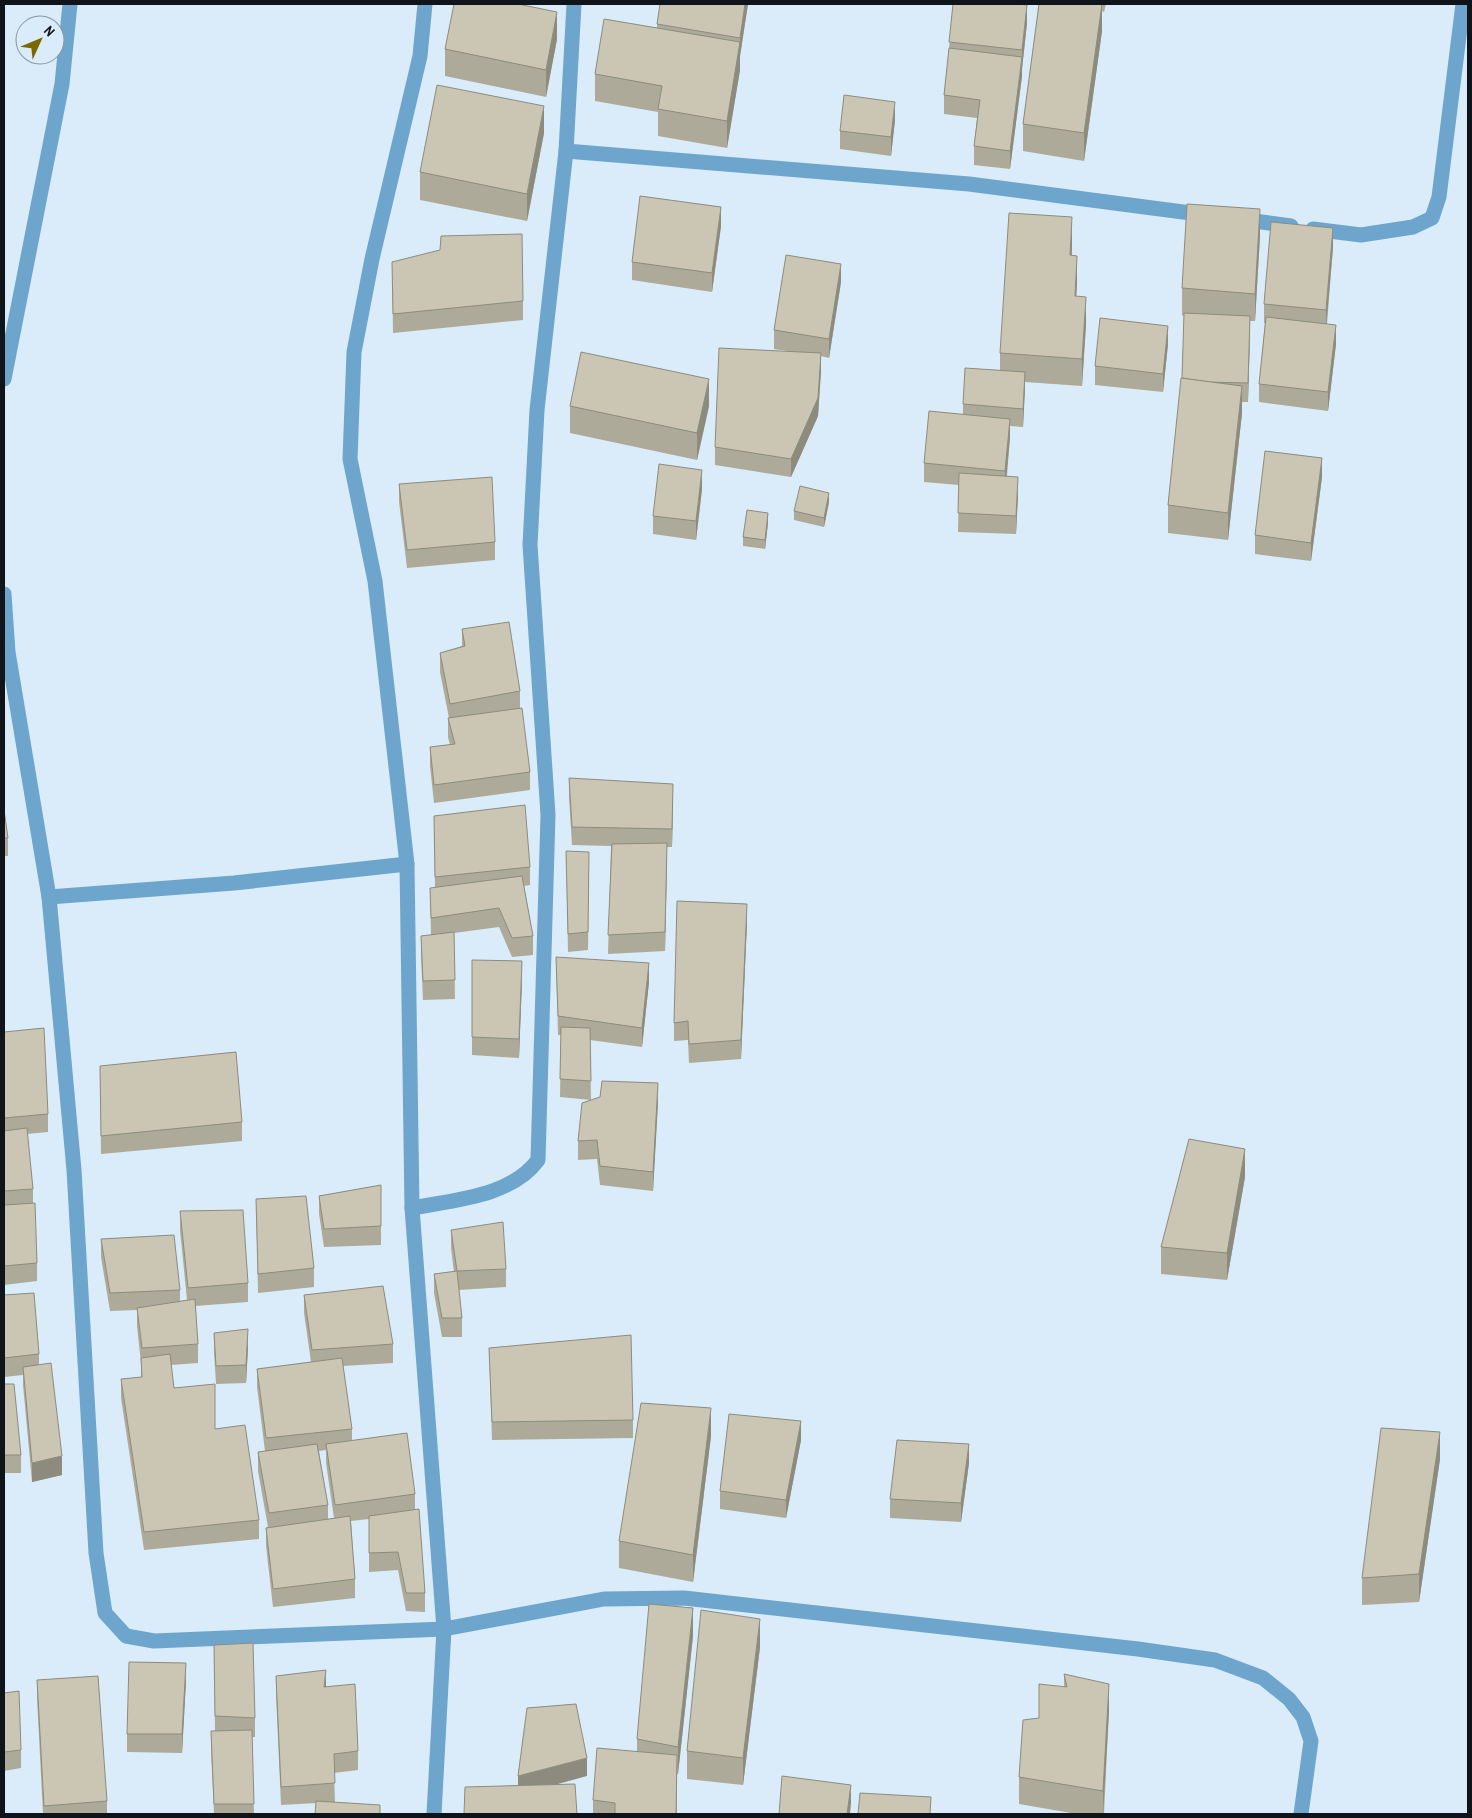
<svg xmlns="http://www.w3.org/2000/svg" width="1472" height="1818" font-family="'Archivo Narrow',sans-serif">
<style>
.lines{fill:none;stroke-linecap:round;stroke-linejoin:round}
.street{stroke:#6ea5cd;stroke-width:15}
.wall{fill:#aeaa9a;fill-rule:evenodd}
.shaded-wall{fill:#8d8b7d}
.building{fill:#cac6b3;stroke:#8d8b7d}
</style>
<rect width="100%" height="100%" fill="#daecf9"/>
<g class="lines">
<g class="street">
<polyline points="425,4 420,56 372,259 354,352 350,459 375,581 407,864 412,1208 444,1629 434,1814"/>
<polyline points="566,151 969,184 1206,215"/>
<polyline points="1239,219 1291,226"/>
<polyline points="1313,229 1361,235 1413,227 1432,218 1439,197 1463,4"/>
<polyline points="4,379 62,84 70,4"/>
<polyline points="4,594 8,652 49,897 74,1170 96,1553 105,1613 126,1636 154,1641 444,1629 604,1599 684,1598 1138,1649 1215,1660 1263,1678 1289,1699 1303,1717 1311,1741 1301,1814"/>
<polyline points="49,897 234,883 407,864"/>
<path d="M412 1208C453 1200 511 1197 538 1160L548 815 530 545 537 410 566 151 574 4"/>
</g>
</g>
<g class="wall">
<polygon points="748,4 740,56 740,70 727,148 658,136 658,112 595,101 595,74 657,28 657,24"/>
<polygon points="953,4 1026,4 1027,23 1022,69 1022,76 1010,169 974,165 974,146 977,118 944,114 944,95 949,48"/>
<polygon points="1039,4 1106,4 1104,12 1102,11 1102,31 1084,161 1023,151 1023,124"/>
<polygon points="557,39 546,97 445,76 445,49"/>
<polygon points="895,120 891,156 840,149 840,131"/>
<polygon points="544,133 527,221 420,200 420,172"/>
<polygon points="721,226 712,292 632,280 632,262"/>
<polygon points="1260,236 1255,321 1250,321 1248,402 1242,402 1242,413 1228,540 1168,533 1168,505 1182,378 1184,316 1182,315 1182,288"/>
<polygon points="1072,245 1072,256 1077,283 1076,296 1086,324 1082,386 1025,382 1023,427 1010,426 1010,437 1007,476 1018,495 1016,534 958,532 959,485 924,482 924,463 963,414 963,404 1000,370 1000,353"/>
<polygon points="1333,247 1327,324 1336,344 1328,411 1259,402 1259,384 1265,323 1264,323 1264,304"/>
<polygon points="392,262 523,301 523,320 393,333"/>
<polygon points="841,282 829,358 821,356 821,371 818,416 791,477 715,465 715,447 793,352 774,349 774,330"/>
<polygon points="1168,344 1163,392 1095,385 1095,366"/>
<polygon points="570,406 709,406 697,460 570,433"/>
<polygon points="1322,477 1311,561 1255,554 1255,535"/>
<polygon points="399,484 495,542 495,560 407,568 399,502"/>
<polygon points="702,489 696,540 653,534 653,516"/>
<polygon points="829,502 824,527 794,520 794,511"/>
<polygon points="768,523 765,549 743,546 743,537"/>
<polygon points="462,629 520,691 520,708 530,772 530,790 434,803 430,766 430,747 450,745 448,737 448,718 449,718 440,672 440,653 462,646"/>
<polygon points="569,778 673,803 672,847 667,847 665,951 608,954 611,846 572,845 569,797"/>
<polygon points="4,810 8,838 8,856 4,856"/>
<polygon points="434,816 530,867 530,885 524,886 533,936 533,955 512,957 499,927 454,933 455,999 423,1000 421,955 421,936 431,935 430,888 435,888"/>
<polygon points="566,851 589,870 588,950 568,952"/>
<polygon points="747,922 741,1059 689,1063 688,1040 674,1041 674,1023"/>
<polygon points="556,957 649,982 642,1047 590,1040 591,1100 560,1097 561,1035 558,1035"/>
<polygon points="472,960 522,980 519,1058 472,1055"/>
<polygon points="4,1032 48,1114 48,1132 27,1134 33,1189 33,1203 37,1263 37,1281 4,1285"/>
<polygon points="100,1066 242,1122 242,1141 101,1154"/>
<polygon points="658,1102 653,1191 600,1185 597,1159 578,1160 578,1141"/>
<polygon points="1245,1177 1227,1280 1161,1274 1161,1247"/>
<polygon points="381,1185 381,1245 324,1247 319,1214 319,1196"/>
<polygon points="256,1199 314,1268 314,1287 258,1293"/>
<polygon points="180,1211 248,1283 248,1302 195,1306 198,1344 198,1363 171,1365 174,1388 215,1429 259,1520 259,1539 144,1550 121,1398 121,1379 141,1377 141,1363 137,1326 137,1310 110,1311 101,1257 101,1239 180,1290 180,1301 187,1300 180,1230"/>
<polygon points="451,1230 506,1269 506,1287 459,1290 462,1318 462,1337 442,1337 434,1293 434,1274 454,1272 451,1248"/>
<polygon points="4,1295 39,1354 39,1365 62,1475 32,1482 23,1385 23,1375 4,1377"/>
<path d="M304 1295 393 1344V1363L343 1366 352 1429V1441L415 1494V1509L425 1593V1612L406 1611 398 1570 369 1572V1519L351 1521 355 1579V1598L273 1607 266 1546V1528L268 1527 258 1471V1452L265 1451 257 1387V1369L311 1362 304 1313ZM326 1450V1463L334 1518 328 1519V1505L319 1451Z"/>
<polygon points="214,1333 248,1348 246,1383 216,1384 214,1352"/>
<polygon points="489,1348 633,1420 633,1438 492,1440"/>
<polygon points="4,1384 21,1455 21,1473 4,1473"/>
<polygon points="711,1436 693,1582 619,1568 619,1541"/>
<polygon points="801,1440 786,1518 720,1509 720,1491"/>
<polygon points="1440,1459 1419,1602 1362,1605 1362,1578"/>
<polygon points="969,1463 961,1522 890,1518 890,1499"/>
<polygon points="693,1636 678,1774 677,1774 677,1814 593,1814 593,1800 637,1752 637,1739"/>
<polygon points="214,1645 255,1718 255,1737 252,1737 254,1814 214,1814 211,1749 211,1731 215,1731"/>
<polygon points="760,1647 743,1785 687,1779 687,1751"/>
<polygon points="1064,1674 1109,1711 1104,1814 1077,1814 1019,1804 1019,1777 1039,1718 1064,1687"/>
<polygon points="276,1676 326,1687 358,1751 358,1770 334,1773 335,1802 281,1805 276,1694"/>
<polygon points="37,1680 107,1801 107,1814 43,1814 37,1698"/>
<polygon points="186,1681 182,1753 127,1752 127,1734"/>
<polygon points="4,1693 21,1750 21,1768 4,1771"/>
</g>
<g class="shaded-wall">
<polygon points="745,4 748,4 740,56 740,38"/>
<polygon points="1102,4 1102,31 1084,161 1084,133"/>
<polygon points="1027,5 1027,23 1022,69 1022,50"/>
<polygon points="557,12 557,39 546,97 546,70"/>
<polygon points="740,42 740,70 727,148 727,121"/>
<polygon points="1022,57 1022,76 1010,169 1010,151"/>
<polygon points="895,102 895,120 891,156 891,137"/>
<polygon points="544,106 544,133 527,221 527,194"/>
<polygon points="721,207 721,226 712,292 712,273"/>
<polygon points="1260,209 1260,236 1255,321 1255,294"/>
<polygon points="1072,217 1072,245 1070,283 1070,255"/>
<polygon points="1333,228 1333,247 1326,328 1326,310"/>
<polygon points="1077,256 1077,283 1075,323 1075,296"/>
<polygon points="841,264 841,282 829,358 829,339"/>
<polygon points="1086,297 1086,324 1082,386 1082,359"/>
<polygon points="1250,316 1250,335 1248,402 1248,383"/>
<polygon points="1336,325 1336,344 1328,411 1328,392"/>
<polygon points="1168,326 1168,344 1163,392 1163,374"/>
<polygon points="821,353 821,371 818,416 791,477 791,459"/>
<polygon points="1025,372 1025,390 1023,427 1023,409"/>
<polygon points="709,379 709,406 697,460 697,433"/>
<polygon points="1242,386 1242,413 1228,540 1228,513"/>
<polygon points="1010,419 1010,437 1005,490 1005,471"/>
<polygon points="1322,458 1322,477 1311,561 1311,543"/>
<polygon points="702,470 702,489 696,540 696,521"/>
<polygon points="1018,477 1018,495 1016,534 1016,516"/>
<polygon points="829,493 829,502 824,527 824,518"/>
<polygon points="768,513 768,523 765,549 765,540"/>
<polygon points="673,784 673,803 672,847 672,829"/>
<polygon points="667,843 667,862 665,951 665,932"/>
<polygon points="747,904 747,922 741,1059 741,1040"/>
<polygon points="522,961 522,980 519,1058 519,1039"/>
<polygon points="649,963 649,982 642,1047 642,1028"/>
<polygon points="658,1083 658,1102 653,1191 653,1172"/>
<polygon points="1245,1149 1245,1177 1227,1280 1227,1253"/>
<polygon points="248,1329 248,1348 246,1383 246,1365"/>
<polygon points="711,1408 711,1436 693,1582 693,1555"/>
<polygon points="801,1421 801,1440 786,1518 786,1500"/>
<polygon points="1440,1432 1440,1459 1419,1602 1419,1574"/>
<polygon points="969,1444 969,1463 961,1522 961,1503"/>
<polygon points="62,1456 62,1475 32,1482 32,1463"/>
<polygon points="693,1608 693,1636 678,1774 678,1747"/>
<polygon points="760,1619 760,1647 743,1785 743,1758"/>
<polygon points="186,1663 186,1681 182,1753 182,1734"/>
<polygon points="326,1670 326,1688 324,1687"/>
<polygon points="1109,1684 1109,1711 1103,1814 1103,1791"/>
<polygon points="587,1758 587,1776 518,1795 518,1776"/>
<polygon points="851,1785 851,1803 850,1814 847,1814"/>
</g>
<g class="building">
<polygon points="454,4 518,4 557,12 546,70 445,49"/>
<polygon points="660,4 745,4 740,38 657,24"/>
<polygon points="953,4 1018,4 1027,5 1022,50 949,42"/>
<polygon points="1039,4 1102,4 1084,133 1023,124"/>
<polygon points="604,19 740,42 727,121 658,109 662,86 595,74"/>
<polygon points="949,48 1022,57 1010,151 974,146 980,100 944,95"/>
<polygon points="437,85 544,106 527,194 420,172"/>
<polygon points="844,95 895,102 891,137 840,131"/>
<polygon points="640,196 721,207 712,273 632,262"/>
<polygon points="1187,204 1260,209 1255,294 1182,288"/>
<polygon points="1009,213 1072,217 1070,255 1077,256 1075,296 1086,297 1082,359 1000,353"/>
<polygon points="1271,222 1333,228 1326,310 1264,304"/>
<polygon points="522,234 523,301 393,314 392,262 440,250 441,236"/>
<polygon points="786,255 841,264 829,339 774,330"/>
<polygon points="1184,313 1250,316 1248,383 1208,382 1182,378"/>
<polygon points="1266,317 1336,325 1328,392 1259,384"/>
<polygon points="1100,318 1168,326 1163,374 1095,366"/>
<polygon points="719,348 821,353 818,398 791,459 715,447"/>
<polygon points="581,352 709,379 697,433 570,406"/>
<polygon points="965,368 1025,372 1023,409 963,404"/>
<polygon points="1181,378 1242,386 1228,513 1168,505"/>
<polygon points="929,411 1010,419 1005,471 924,463"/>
<polygon points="1265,451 1322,458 1311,543 1255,535"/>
<polygon points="659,464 702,470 696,521 653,516"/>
<polygon points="959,473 1018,477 1016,516 958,513"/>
<polygon points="492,477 495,542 407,550 399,484"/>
<polygon points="800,486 829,493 824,518 794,511"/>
<polygon points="747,510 768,513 765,540 743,537"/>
<polygon points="509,622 520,691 450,704 440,653 465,646 462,629"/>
<polygon points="522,708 530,772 434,785 430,747 455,744 448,718"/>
<polygon points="569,778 673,784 672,829 572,827"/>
<polygon points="525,805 530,867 435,877 434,816"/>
<polygon points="4,810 8,838 4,838"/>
<polygon points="667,843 665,932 608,935 612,844"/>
<polygon points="566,851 589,852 588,932 568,934"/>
<polygon points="522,876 533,936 512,938 499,908 431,918 430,888"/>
<polygon points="677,901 747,904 741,1040 689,1044 688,1021 674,1023"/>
<polygon points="454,932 455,980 423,981 421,936"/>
<polygon points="556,957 649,963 642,1028 558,1016"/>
<polygon points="472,960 522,961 519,1039 472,1037"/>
<polygon points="561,1027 590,1028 591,1081 560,1079"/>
<polygon points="44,1028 48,1114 4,1118 4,1032"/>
<polygon points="236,1052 242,1122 101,1136 100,1066"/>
<polygon points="602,1081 658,1083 653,1172 600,1166 597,1140 578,1141 582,1103 600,1097"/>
<polygon points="27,1128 33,1189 4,1191 4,1131"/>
<polygon points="1189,1139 1245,1149 1227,1253 1161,1247"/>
<polygon points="381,1185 381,1226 324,1229 319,1196"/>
<polygon points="306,1196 314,1268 258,1274 256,1199"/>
<polygon points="35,1203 37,1263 4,1266 4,1205"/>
<polygon points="243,1210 248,1283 188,1288 180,1211"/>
<polygon points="503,1222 506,1269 457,1271 451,1230"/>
<polygon points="174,1235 180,1290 110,1293 101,1239"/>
<polygon points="457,1271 462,1318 442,1318 434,1274"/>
<polygon points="383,1286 393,1344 312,1350 304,1295"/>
<polygon points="34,1293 39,1354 4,1358 4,1295"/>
<polygon points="195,1299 198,1344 142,1348 137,1308"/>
<polygon points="248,1329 246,1365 216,1366 214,1333"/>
<polygon points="631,1335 633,1420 492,1422 489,1348"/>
<polygon points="170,1354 174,1388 215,1384 215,1429 245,1425 259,1520 144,1532 121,1379 142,1377 141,1358"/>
<polygon points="342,1358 352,1429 266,1438 257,1369"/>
<polygon points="51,1363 62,1456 32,1463 23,1367"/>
<polygon points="4,1384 14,1384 21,1455 4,1455"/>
<polygon points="641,1403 711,1408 693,1555 619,1541"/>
<polygon points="729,1414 801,1421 786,1500 720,1491"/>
<polygon points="1381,1428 1440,1432 1419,1574 1362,1578"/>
<polygon points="407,1433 415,1494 335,1505 326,1444"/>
<polygon points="897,1440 969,1444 961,1503 890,1499"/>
<polygon points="317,1444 328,1505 269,1513 258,1452"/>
<polygon points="419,1509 425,1593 406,1593 398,1552 369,1553 369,1516"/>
<polygon points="350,1516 355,1579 273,1589 266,1528"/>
<polygon points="649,1604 693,1608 678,1747 637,1739"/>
<polygon points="701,1610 760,1619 743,1758 687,1751"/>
<polygon points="253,1643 255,1718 215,1716 214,1645"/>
<polygon points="129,1662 186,1663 182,1734 127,1734"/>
<polygon points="326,1670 324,1687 355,1684 358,1751 334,1754 335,1783 281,1787 276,1676"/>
<polygon points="1064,1674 1109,1684 1103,1791 1019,1777 1023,1720 1039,1718 1039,1684 1067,1687"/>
<polygon points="98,1676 107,1801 44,1806 37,1680"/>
<polygon points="19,1691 21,1750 4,1752 4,1693"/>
<polygon points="576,1704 587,1758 518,1776 527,1708"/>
<polygon points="252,1730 254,1804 214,1804 211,1731"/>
<polygon points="597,1748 677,1755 676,1814 615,1814 615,1803 593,1800"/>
<polygon points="782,1776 851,1785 847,1814 779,1814"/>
<polygon points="575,1784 577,1814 464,1814 465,1787"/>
<polygon points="860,1793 931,1797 930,1814 858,1814"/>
<polygon points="316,1801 380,1805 380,1814 315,1814"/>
</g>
<rect width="1472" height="1818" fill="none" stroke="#0e1419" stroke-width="10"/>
<g transform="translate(40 40) rotate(46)"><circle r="24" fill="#daecf9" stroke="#88969f"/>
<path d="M0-4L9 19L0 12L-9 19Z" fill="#7b6800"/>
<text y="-8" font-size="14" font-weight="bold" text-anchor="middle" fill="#0e1419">N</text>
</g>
</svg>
